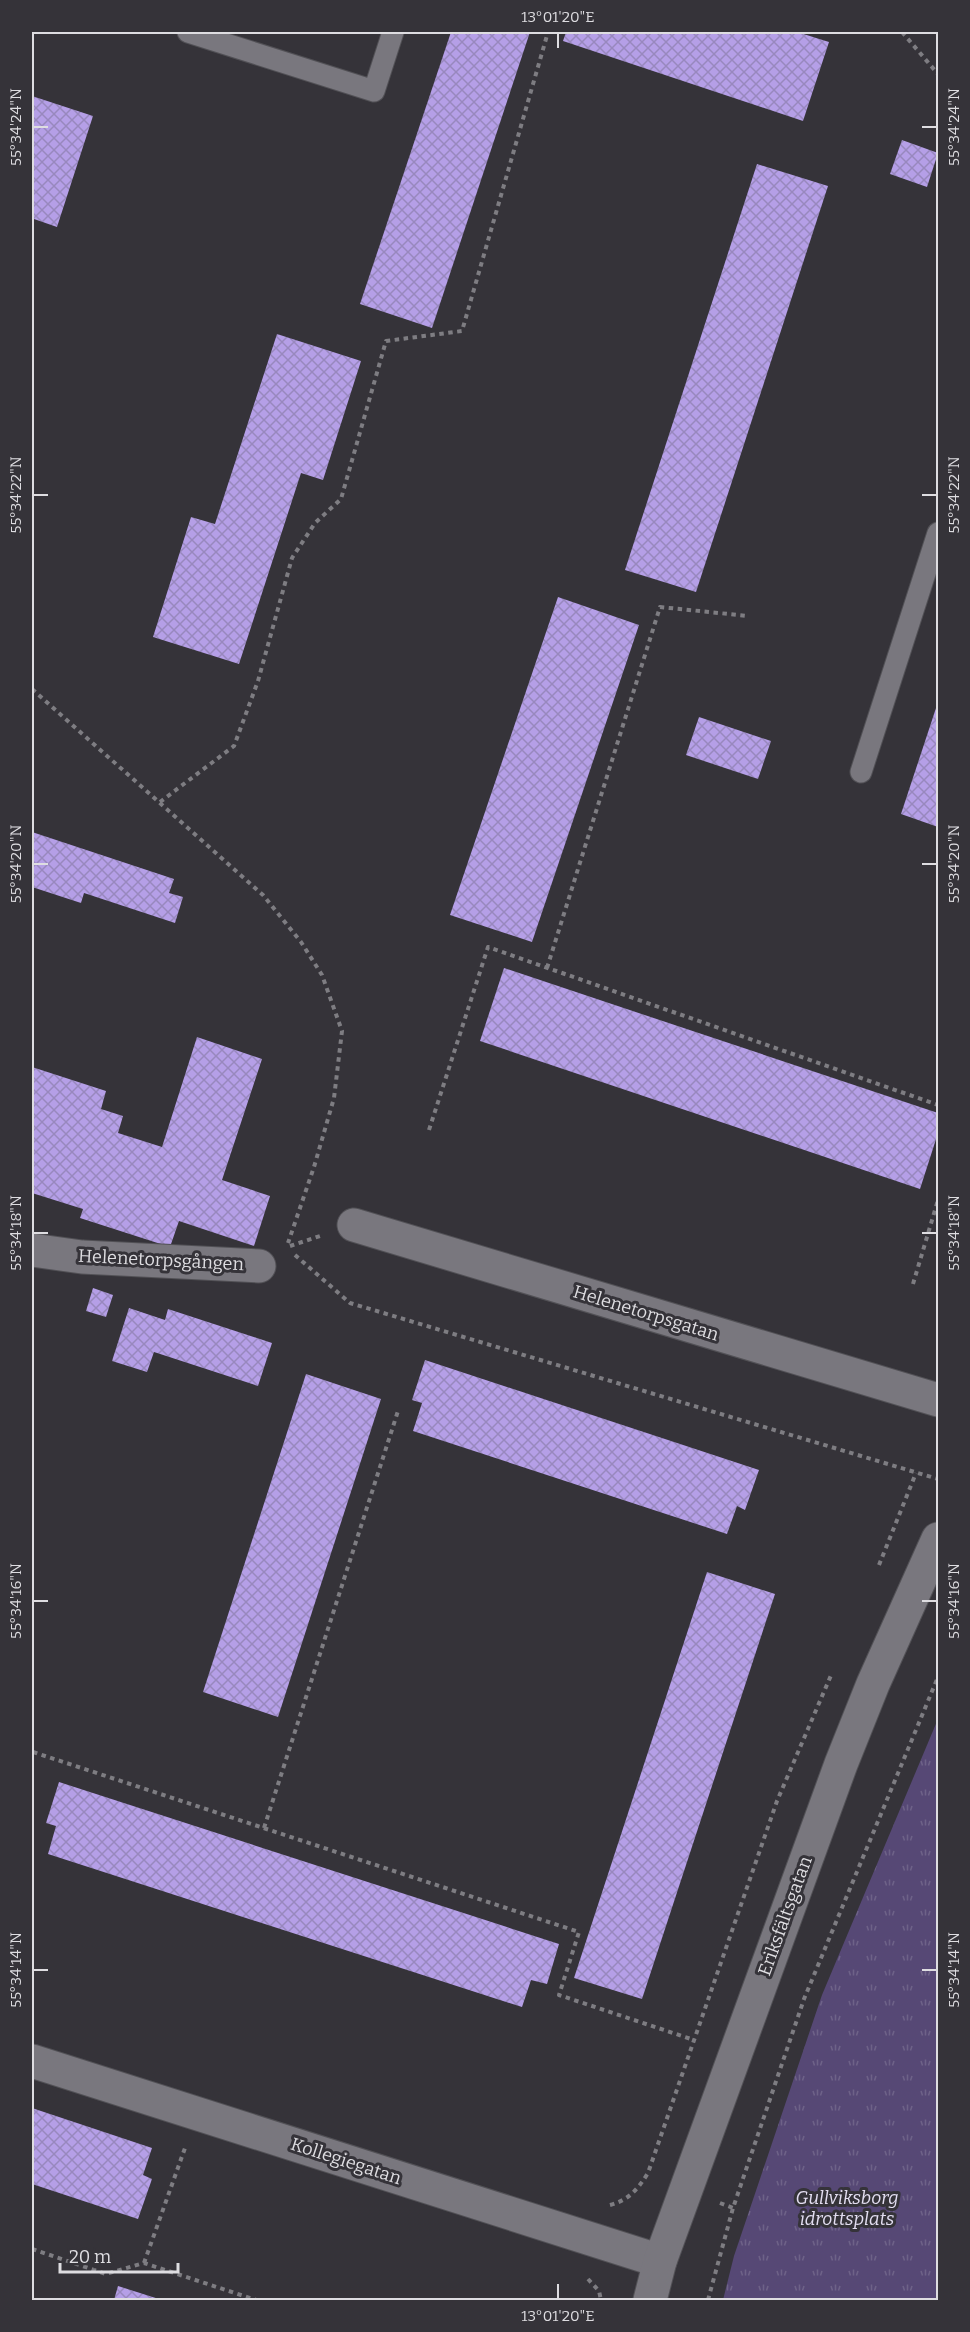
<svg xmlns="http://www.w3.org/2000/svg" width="970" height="2332" font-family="Bitter,serif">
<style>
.park{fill:url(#park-tufts)}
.building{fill:url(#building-cross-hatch)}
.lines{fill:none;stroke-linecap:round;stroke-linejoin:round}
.lane-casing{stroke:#525156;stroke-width:23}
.street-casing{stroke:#525156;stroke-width:35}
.secondary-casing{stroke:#525156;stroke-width:35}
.path{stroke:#7e7d82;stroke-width:4;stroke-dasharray:4.5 4.5;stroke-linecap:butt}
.lane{stroke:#79777e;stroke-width:21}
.street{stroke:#79777e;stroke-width:33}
.secondary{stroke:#79777e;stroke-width:33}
.ticks{fill:none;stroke:#dedde1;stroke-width:2}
.labels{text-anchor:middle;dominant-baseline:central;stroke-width:6;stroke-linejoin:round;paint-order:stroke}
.street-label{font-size:18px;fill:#dedde1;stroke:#353339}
.park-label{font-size:18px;font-style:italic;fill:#e4dff2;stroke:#353339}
.neatline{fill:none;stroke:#dedde1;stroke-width:2}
.ticks-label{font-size:15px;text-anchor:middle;fill:#dedde1}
</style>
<defs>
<pattern id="park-tufts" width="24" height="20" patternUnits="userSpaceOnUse" patternTransform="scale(1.5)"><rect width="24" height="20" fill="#564875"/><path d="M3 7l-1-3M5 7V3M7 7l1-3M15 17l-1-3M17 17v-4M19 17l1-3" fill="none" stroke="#6e6288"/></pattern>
<pattern id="building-cross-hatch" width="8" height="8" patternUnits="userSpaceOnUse" patternTransform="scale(1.5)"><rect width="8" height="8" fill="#b59fe7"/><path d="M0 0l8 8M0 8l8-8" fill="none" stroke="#9888be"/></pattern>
</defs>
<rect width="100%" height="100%" fill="#353339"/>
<polygon class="park" points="938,1719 938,2300 723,2300 734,2256 822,1995"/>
<g class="building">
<polygon points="451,32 530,32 432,328 360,304"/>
<polygon points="566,32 797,32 829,42 803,121 563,41"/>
<polygon points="32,96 93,116 57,227 34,219 32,225"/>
<polygon points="902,140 938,153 927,187 890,174"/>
<polygon points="757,164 828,186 696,592 625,570"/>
<polygon points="277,334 361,361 323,480 301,473 239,664 153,637 191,517 215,524"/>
<polygon points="558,597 639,625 532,942 450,915"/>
<polygon points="938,702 938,827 901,814"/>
<polygon points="699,717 771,741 758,779 686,755"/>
<polygon points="32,832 174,879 169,893 183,897 175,923 84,893 81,903 32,887"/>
<polygon points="504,968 938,1113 938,1133 920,1189 480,1041"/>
<polygon points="197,1037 262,1059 222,1180 270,1196 254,1246 179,1221 170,1247 80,1218 83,1209 32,1193 32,1067 106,1091 101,1109 123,1116 118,1133 162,1147"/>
<polygon points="93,1288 113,1295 106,1317 86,1311"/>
<polygon points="129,1308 165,1320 168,1309 272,1343 258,1386 154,1352 147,1372 112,1361"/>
<polygon points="425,1360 759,1470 745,1510 737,1506 727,1534 413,1431 422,1403 412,1400"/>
<polygon points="306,1374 381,1399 278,1717 203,1692"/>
<polygon points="707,1572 775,1594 642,1999 574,1978"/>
<polygon points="59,1782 559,1944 547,1984 531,1980 522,2007 48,1854 56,1826 46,1823"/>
<polygon points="32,2108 152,2148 143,2175 152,2179 138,2219 32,2184"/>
<polygon points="118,2286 162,2300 114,2300"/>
</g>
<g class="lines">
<defs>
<g id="lane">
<polyline points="188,32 374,91 393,32"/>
<polyline points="861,772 938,533"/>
</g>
<g id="street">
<polyline points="354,1225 938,1400"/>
<polyline points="32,1250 82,1257 259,1266"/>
<polyline points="32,2061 660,2261"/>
</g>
<polyline id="secondary" points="650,2300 660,2261 841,1764 873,1684 938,1539"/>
</defs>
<use href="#lane" class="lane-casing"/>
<use href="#street" class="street-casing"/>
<use href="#secondary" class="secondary-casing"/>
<g class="path">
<polyline points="902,32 938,74"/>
<polyline points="32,689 263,895 301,942 322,975 342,1031 334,1098 314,1167 288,1243"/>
<polyline points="160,802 234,746 258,681 292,558 315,523 341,499 386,341 462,331 548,32"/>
<polyline points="547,968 660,607 748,616"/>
<polyline points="429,1130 488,947 938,1105"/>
<polyline points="290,1246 320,1236"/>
<polyline points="295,1255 350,1303 938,1479"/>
<polyline points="913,1284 938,1200"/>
<polyline points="879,1565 916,1473"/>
<polyline points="33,1752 579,1932 559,1995 694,2040"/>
<polyline points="264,1828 398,1411"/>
<polyline points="720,2203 733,2208"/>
<path d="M610 2205C629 2200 638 2189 648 2173L777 1801 832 1673"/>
<polyline points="32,2249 106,2274 144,2263 256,2300"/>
<polyline points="144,2263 185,2148"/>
<polyline points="588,2279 599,2291 601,2300"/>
<polyline points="708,2300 733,2208 804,1999 938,1677"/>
</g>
<use href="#lane" class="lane"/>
<use href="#street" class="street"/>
<use href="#secondary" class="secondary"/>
</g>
<path class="ticks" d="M558 33V48M33 127H48M922 127H937M33 495H48M922 495H937M33 864H48M922 864H937M33 1233H48M922 1233H937M33 1601H48M922 1601H937M33 1970H48M922 1970H937M558 2284V2299"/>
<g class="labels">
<g class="street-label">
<text transform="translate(161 1260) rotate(3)">Helenetorpsgången</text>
<text transform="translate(646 1313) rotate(17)">Helenetorpsgatan</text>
<text transform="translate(785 1916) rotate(-70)">Eriksfältsgatan</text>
<text transform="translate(346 2161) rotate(18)">Kollegiegatan</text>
</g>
<g class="park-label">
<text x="847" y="2198">Gullviksborg<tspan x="847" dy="21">idrottsplats</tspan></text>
</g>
</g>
<rect width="970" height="2332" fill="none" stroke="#353339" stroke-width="66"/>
<path d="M60 2263v9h118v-9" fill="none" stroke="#dedde1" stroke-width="3"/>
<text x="69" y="2263" font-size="18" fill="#dedde1" stroke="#353339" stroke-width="4.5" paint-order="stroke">20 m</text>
<rect x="33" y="33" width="904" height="2266" class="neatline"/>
<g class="ticks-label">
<text x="558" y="22">13°01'20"E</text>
<text transform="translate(16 127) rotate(-90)" y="5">55°34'24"N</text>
<text transform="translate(954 127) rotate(-90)" y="5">55°34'24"N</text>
<text transform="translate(16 495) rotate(-90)" y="5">55°34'22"N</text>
<text transform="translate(954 495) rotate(-90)" y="5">55°34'22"N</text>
<text transform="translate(16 864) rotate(-90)" y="5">55°34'20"N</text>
<text transform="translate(954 864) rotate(-90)" y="5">55°34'20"N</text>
<text transform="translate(16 1233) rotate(-90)" y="5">55°34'18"N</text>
<text transform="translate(954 1233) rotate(-90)" y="5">55°34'18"N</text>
<text transform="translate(16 1601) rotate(-90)" y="5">55°34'16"N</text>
<text transform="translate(954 1601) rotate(-90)" y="5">55°34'16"N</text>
<text transform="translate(16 1970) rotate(-90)" y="5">55°34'14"N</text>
<text transform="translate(954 1970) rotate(-90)" y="5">55°34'14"N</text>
<text x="558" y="2321">13°01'20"E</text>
</g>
</svg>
